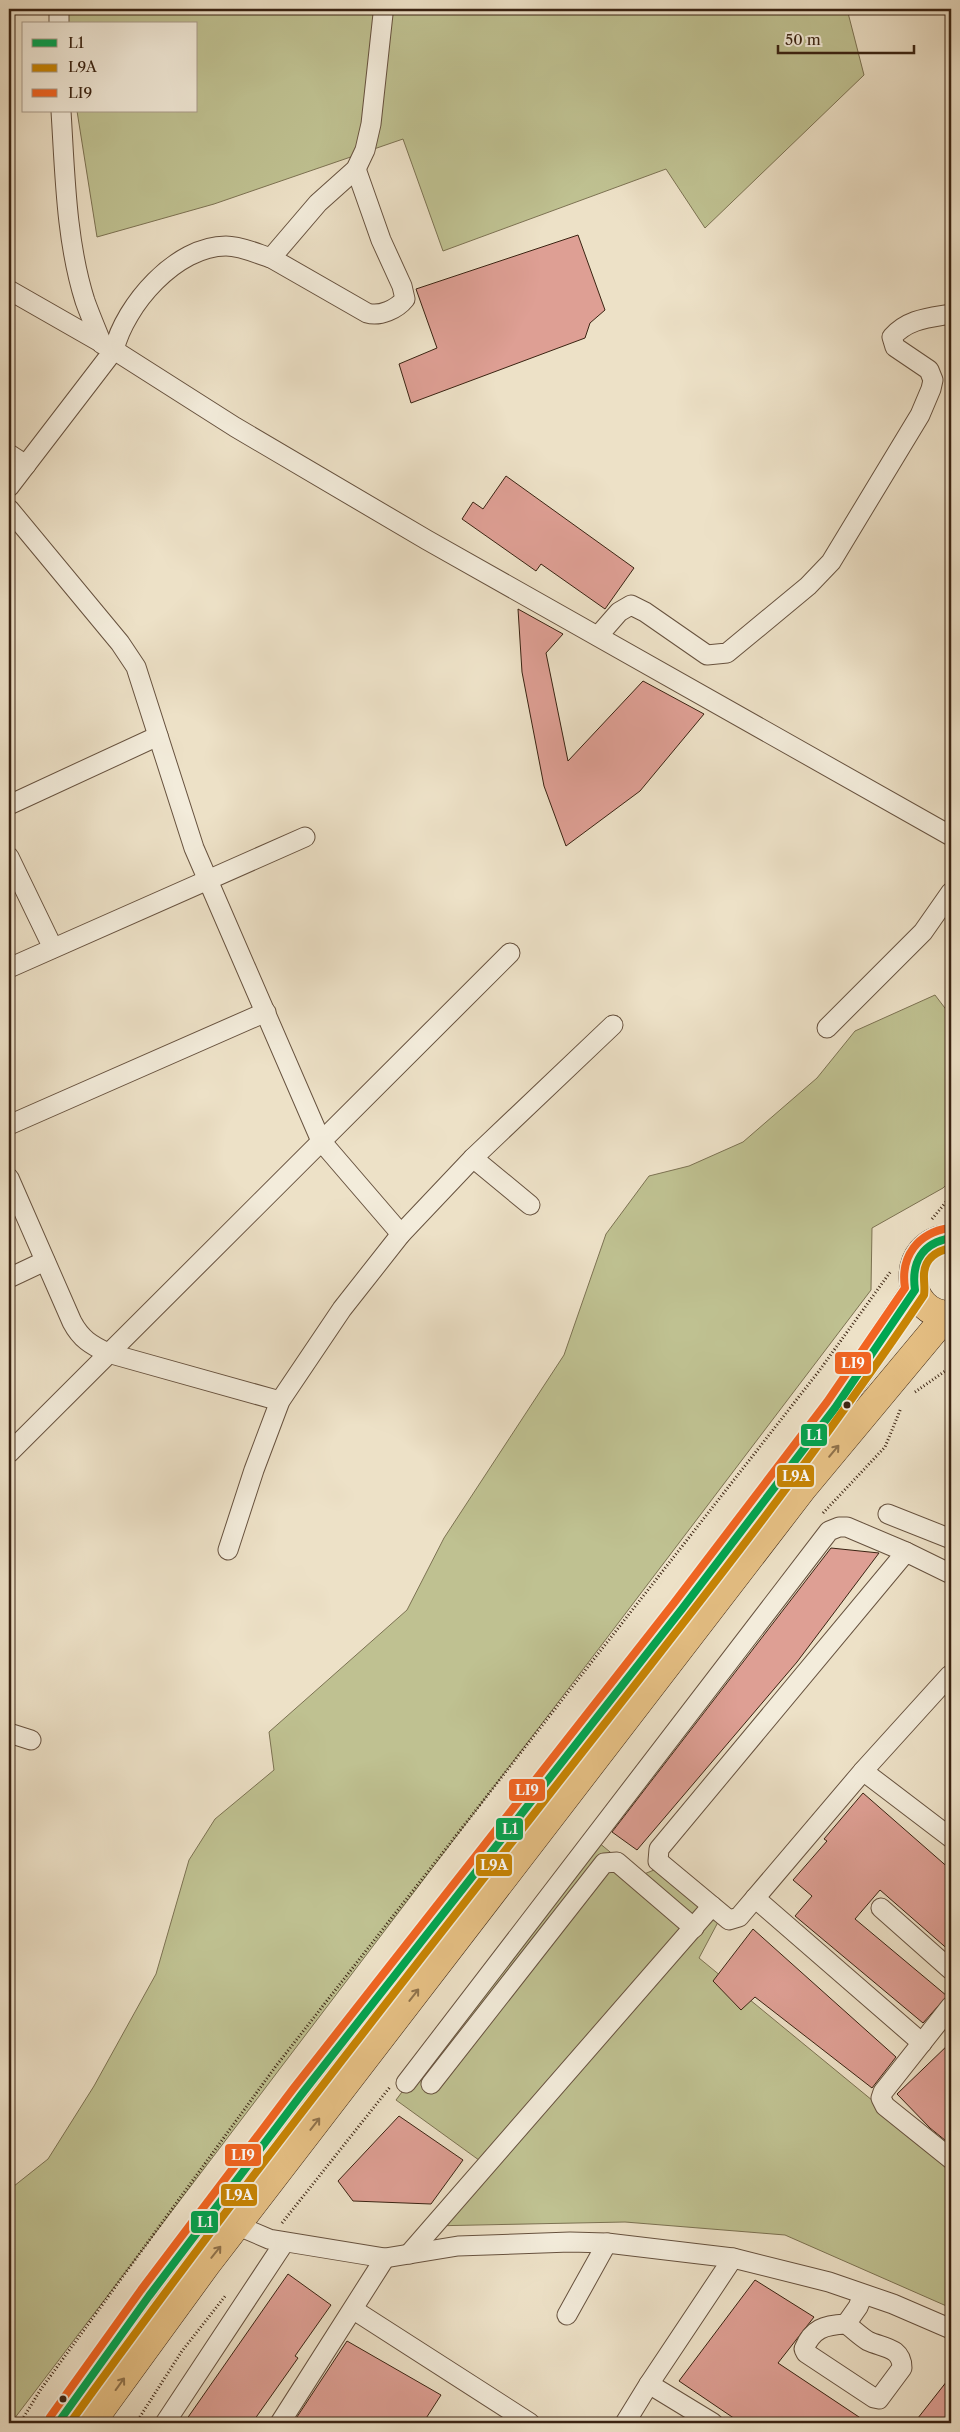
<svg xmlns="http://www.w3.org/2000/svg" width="960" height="2432" font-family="'Libre Caslon Text',serif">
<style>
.green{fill:#bfc191;stroke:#7c7252}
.building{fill:#de9f94;stroke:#3a2312}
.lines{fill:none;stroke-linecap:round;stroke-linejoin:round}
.minor-casing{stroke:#67523f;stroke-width:21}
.highway-casing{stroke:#3a2312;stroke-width:29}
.path{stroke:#3a2312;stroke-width:3;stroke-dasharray:1 2.5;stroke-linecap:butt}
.minor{stroke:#f3ecdb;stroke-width:19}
.highway{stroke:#e6c084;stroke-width:28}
.bus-1-casing{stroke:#f3ecdb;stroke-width:11}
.bus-2-casing{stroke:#f3ecdb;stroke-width:11}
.bus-3-casing{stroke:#f3ecdb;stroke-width:11}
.bus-1{stroke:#00a651;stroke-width:8}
.bus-2{stroke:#c88504;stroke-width:8}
.bus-3{stroke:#f26522;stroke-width:8}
.oneway{stroke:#90724b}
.bus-dot{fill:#3a2312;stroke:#f3ecdb;stroke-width:2}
.line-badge{stroke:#f3ecdb;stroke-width:2}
.badge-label{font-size:14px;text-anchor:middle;font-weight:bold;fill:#fff}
</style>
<rect width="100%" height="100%" fill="#ede1c7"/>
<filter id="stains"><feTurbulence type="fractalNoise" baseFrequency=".004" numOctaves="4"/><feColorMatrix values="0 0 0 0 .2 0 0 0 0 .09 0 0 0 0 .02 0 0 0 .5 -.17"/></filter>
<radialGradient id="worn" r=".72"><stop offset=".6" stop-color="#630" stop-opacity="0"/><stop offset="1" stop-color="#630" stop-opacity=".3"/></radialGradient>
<g class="green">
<polygon points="61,9 847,9 864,75 705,228 666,169 443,251 403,139 214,204 97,237 77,111 196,111 196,24 64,24"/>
<polygon points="935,995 951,1016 951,1180 943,1188 872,1228 871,1290 11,2423 9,2423 9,2190 48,2159 94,2086 156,1974 189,1860 215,1819 274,1770 269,1732 407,1610 444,1538 564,1355 606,1234 649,1176 689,1166 743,1142 817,1078 855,1031"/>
<polygon points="592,1837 639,1876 669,1864 725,1909 699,1958 951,2165 951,2308 785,2235 625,2222 428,2226 483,2163 396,2100"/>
</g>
<g class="building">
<polygon points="578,235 605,310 590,323 585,338 411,403 399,364 437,348 416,289"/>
<polygon points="506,476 634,568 605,609 541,564 536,571 462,519 473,502 483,509"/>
<polygon points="518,609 563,634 546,653 568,761 643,681 704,714 640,791 566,846 544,786 522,672"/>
<polygon points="831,1548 879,1553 797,1662 637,1850 612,1832"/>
<polygon points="863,1793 951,1870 951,1952 880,1890 855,1919 947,1996 923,2023 795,1916 812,1896 793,1880 827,1841 824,1839"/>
<polygon points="753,1929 896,2057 872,2088 755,1997 741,2010 713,1981"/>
<polygon points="951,2042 951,2145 930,2128 897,2094"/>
<polygon points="399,2116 463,2160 431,2204 353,2201 338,2181"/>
<polygon points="288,2274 331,2305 295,2356 298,2358 252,2423 184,2423"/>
<polygon points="755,2280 814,2317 778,2363 868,2423 741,2423 679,2381"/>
<polygon points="347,2341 441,2395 423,2423 293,2423"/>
<polygon points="951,2376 951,2423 914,2423"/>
</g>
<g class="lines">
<defs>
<g id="minor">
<polyline points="59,9 59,24"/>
<path d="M61 111C65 174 66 241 85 301 90 315 96 329 102 344"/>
<path d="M271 258 367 313C380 317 397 309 405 299L402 286 381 240 356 169"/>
<polyline points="9,290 114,350 235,427 427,540 951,836"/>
<polyline points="9,454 26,465"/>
<path d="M9 487 114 350C125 305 176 246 226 246 241 246 258 254 271 258L318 203 356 169 365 150 371 124 383 14"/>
<polyline points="9,509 120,643 136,667 194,848 321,1141 401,1234"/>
<path d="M598 636 619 612 631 605 645 612 707 655 727 653 808 586 831 562 920 415 931 389 933 380 929 370 895 347 892 337C908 319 928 318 951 314"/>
<polyline points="9,805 158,736"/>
<polyline points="9,857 53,948"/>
<polyline points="9,968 305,837"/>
<polyline points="827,1028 923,932 951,892"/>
<polyline points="9,1125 266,1012"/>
<polyline points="473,1158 530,1205"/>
<path d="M9 1178 72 1322C81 1339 91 1345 108 1353L280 1401"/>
<polyline points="9,1278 45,1261"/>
<polyline points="9,1453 510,953"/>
<polyline points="888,1514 951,1539"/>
<polyline points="228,1550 254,1470 280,1401 342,1309 401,1234 473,1158 613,1025"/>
<polyline points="950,1675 863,1771 739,1917 729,1920 658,1861 659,1849 906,1552 951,1574"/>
<polyline points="9,1733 31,1740"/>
<polyline points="863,1771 951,1838"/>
<polyline points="755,1898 922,2043"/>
<polyline points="881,1908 951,1970"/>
<polyline points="951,2006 883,2092 881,2098 885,2106 951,2159"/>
<polyline points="406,2083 829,1531 839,1527 847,1527 906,1552"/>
<polyline points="431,2084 604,1863 617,1862 694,1928"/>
<polyline points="227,2221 269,2239 385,2258 458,2246 570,2242 607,2243 733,2258 829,2282 893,2304 951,2329"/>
<polyline points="409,2254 712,1906"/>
<polyline points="354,2310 530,2423"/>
<polyline points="567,2315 607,2243"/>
<path d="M846 2324C853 2329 860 2336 868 2341 883 2348 902 2347 902 2368L879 2399 874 2398 806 2353 804 2349C812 2329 824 2325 846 2324Z"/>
<polyline points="846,2324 858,2307 863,2295"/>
<polyline points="649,2384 713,2423"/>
<polyline points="165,2423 284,2243"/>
<polyline points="280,2423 385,2258"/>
<polyline points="625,2423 649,2384 733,2258"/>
</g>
<g id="highway">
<path d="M951 1238C898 1241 903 1316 951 1315"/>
<polyline points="58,2423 149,2296 213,2214 301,2095 682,1609 835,1408 915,1290"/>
<polyline points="91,2423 206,2265 803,1488 947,1315"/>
</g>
</defs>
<use href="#minor" class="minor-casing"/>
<use href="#highway" class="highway-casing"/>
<g class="path">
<polyline points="932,1219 951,1196"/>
<polyline points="915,1392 951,1367"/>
<polyline points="823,1513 885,1447 901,1408"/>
<polyline points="282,2223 390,2087"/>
<polyline points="20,2423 41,2389 276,2066 819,1371 891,1271"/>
<polyline points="136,2423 182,2351 226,2295"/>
</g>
<use href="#minor" class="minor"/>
<use href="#highway" class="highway"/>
<defs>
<path id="bus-1" d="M58 2423 149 2296 301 2095 682 1609 835 1408 915 1290C911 1262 922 1243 951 1238"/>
<path id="bus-2" d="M70 2423C229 2202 398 1988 566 1773 689 1616 813 1460 924 1295 925 1289 924 1284 924 1278 923 1260 935 1251 951 1248"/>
<path id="bus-3" d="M50 2417 141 2290 293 2089 674 1603 827 1402 905 1288C900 1256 918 1233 949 1228"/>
</defs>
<use href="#bus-1" class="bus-1-casing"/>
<use href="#bus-2" class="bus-2-casing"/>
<use href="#bus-3" class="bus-3-casing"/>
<use href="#bus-1" class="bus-1"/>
<use href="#bus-2" class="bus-2"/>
<use href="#bus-3" class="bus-3"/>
</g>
<defs><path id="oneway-shaft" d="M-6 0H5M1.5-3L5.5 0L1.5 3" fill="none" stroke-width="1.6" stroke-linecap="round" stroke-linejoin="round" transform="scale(1.25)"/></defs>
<g class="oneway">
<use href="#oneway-shaft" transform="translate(834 1451) rotate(-50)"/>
<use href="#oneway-shaft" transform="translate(414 1995) rotate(-52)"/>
<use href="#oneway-shaft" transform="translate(315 2124) rotate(-52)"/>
<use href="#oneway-shaft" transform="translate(216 2252) rotate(-51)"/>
<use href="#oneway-shaft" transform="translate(120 2384) rotate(-54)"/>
</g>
<g class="bus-dot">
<circle cx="847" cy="1405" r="4.5"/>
<circle cx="63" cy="2399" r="4.5"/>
</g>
<g class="line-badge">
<rect x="834" y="1351" width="38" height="24" rx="5" fill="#f26522"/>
<rect x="800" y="1423" width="28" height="24" rx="5" fill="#00a651"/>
<rect x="776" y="1464" width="39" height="24" rx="5" fill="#c88504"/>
<rect x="508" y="1778" width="38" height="24" rx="5" fill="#f26522"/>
<rect x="495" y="1817" width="29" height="24" rx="5" fill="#00a651"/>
<rect x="475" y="1853" width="38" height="24" rx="5" fill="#c88504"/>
<rect x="224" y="2143" width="38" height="24" rx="5" fill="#f26522"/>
<rect x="220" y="2183" width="38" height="24" rx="5" fill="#c88504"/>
<rect x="190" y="2210" width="29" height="24" rx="5" fill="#00a651"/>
</g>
<g class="badge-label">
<text x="853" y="1368">LI9</text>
<text x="814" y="1440">L1</text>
<text x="796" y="1481">L9A</text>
<text x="527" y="1795">LI9</text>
<text x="510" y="1834">L1</text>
<text x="494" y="1870">L9A</text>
<text x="243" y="2160">LI9</text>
<text x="239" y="2200">L9A</text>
<text x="205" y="2227">L1</text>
</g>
<rect width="960" height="2432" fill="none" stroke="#ede1c7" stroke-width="30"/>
<rect x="10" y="10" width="940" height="2412" fill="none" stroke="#3a2312" stroke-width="2.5"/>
<rect x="15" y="15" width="930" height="2402" fill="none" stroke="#3a2312"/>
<rect x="22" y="22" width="175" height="90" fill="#f3ecdb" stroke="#a99c8b"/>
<rect x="32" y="39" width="25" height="8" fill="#00a651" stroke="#a99c8b"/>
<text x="68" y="48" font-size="15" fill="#3a2312">L1</text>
<rect x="32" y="64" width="25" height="8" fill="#c88504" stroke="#a99c8b"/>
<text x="68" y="72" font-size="15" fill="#3a2312">L9A</text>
<rect x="32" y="89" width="25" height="8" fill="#f26522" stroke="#a99c8b"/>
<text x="68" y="98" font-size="15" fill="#3a2312">LI9</text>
<path d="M778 45v8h136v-8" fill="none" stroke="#3a2312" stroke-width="2.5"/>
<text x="785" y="45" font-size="15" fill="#3a2312" stroke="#f3ecdb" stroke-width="4" paint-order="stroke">50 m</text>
<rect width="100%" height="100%" filter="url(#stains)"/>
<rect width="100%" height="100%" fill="url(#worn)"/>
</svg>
